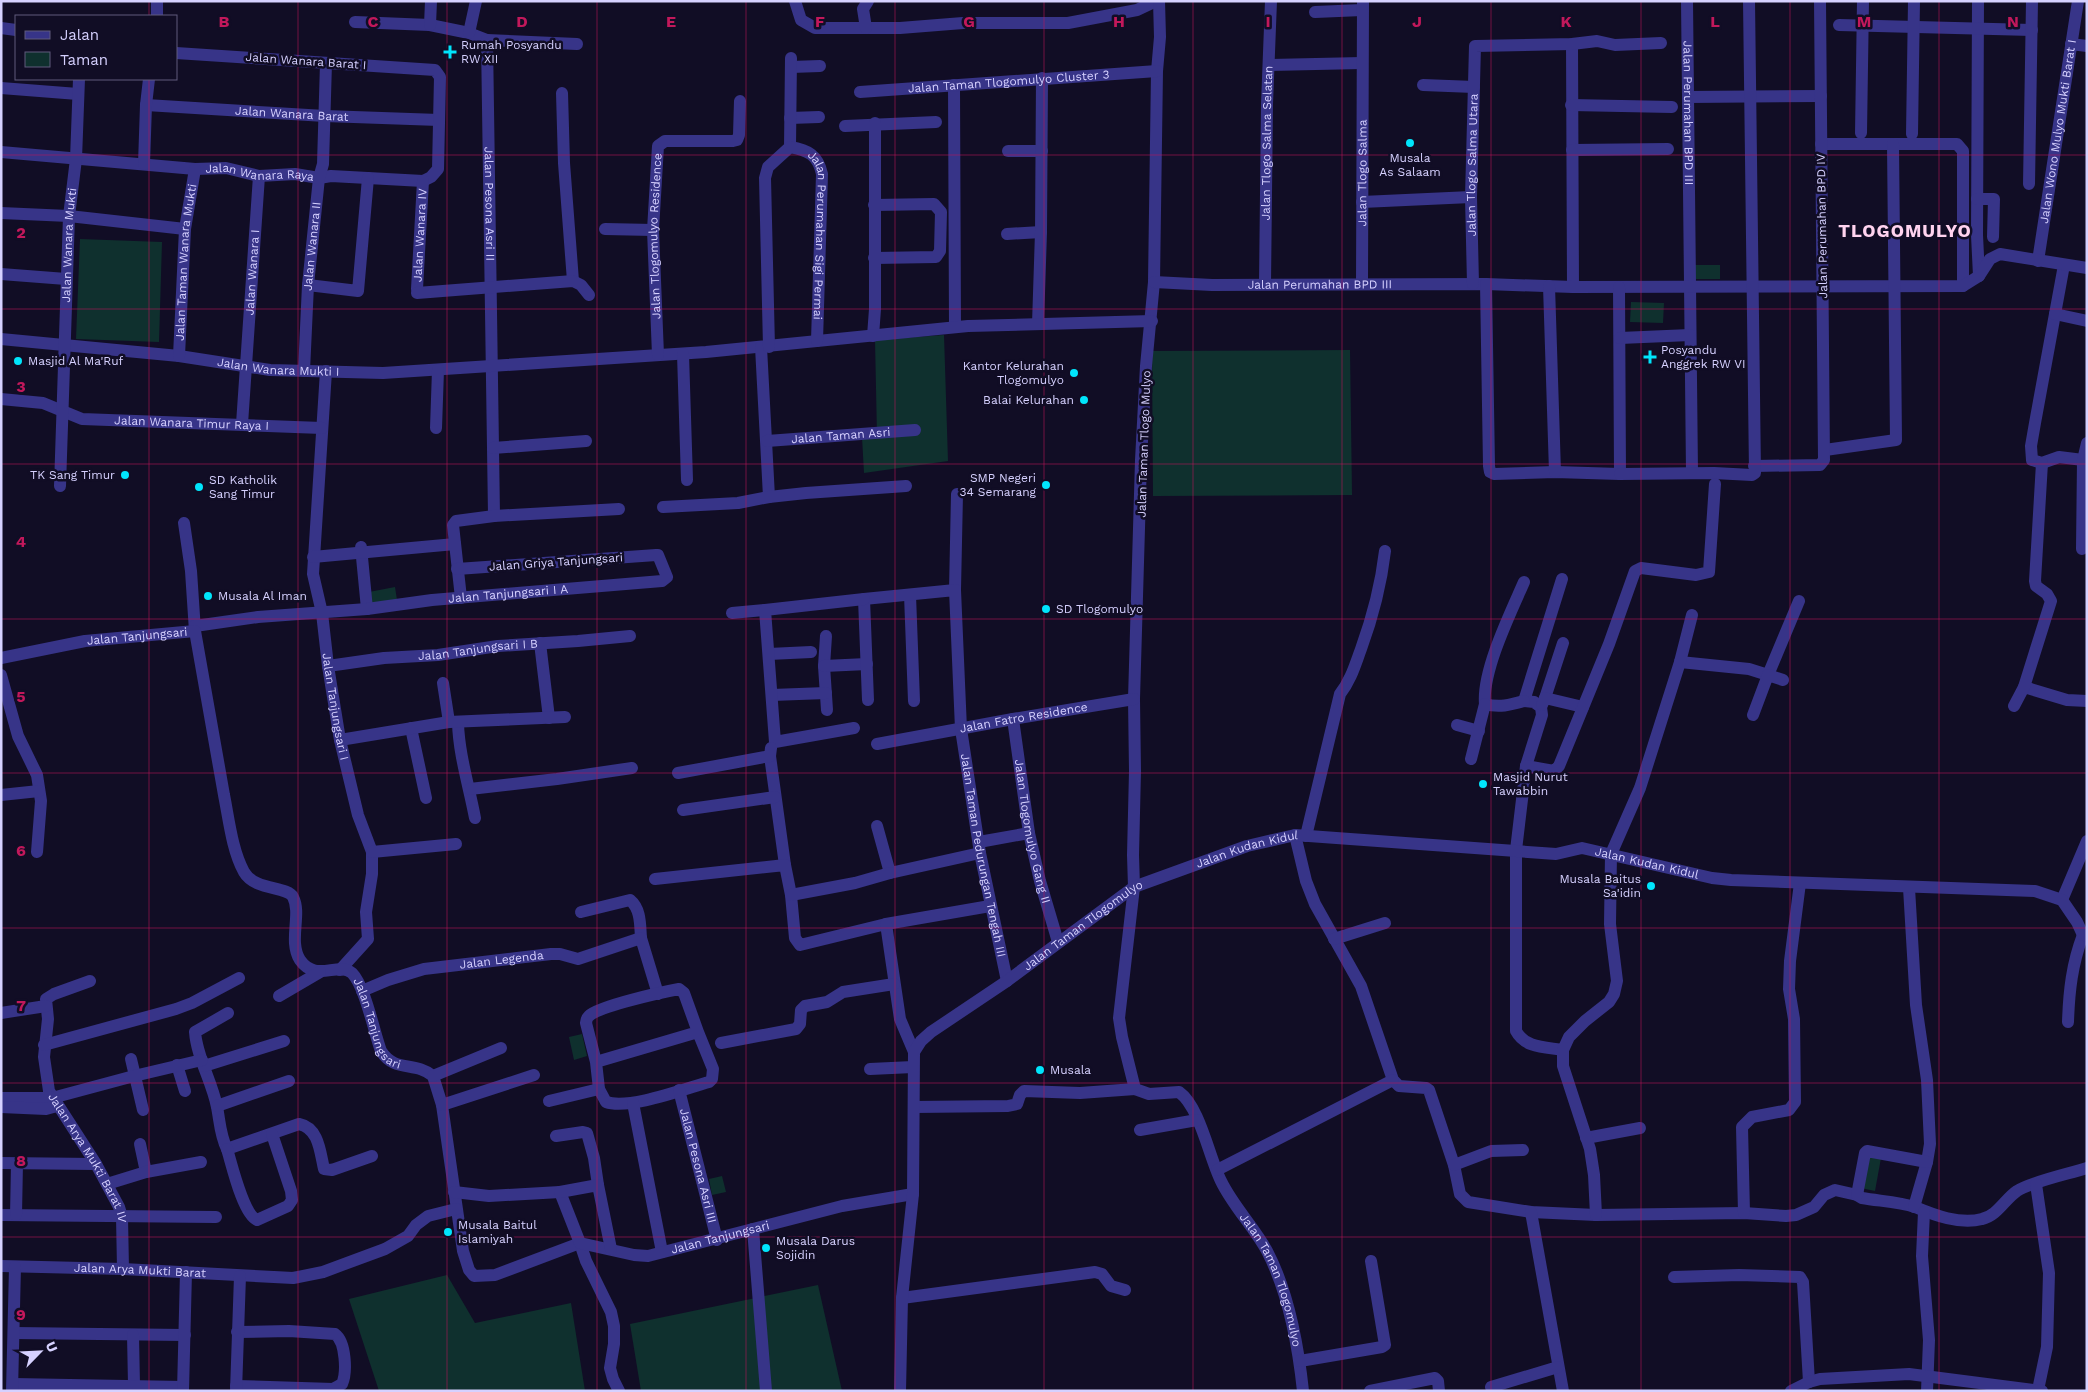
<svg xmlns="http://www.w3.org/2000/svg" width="2088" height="1392" font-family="'Work Sans',sans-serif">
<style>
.green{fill:#0f302e}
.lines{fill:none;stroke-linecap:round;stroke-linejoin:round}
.minor{stroke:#373488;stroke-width:12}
.grid{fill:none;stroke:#c2185b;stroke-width:1;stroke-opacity:0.55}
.poi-dot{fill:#00e5fc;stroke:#110d25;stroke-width:2}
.labels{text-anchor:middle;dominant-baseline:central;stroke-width:5;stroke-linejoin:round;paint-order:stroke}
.poi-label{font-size:12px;fill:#d6d1ff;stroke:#110d25;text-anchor:start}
.street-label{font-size:12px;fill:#d6d1ff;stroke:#110d25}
.district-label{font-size:18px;font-weight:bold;letter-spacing:1px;fill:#ffd3ef;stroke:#110d25}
.grid-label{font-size:16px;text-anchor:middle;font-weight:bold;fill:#c2185b;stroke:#110d25;stroke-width:5;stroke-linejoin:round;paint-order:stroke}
</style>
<rect width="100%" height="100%" fill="#110d25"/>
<g class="green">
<polygon points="80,239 162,242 159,342 76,339"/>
<rect x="1694" y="265" width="26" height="14"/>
<polygon points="1631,302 1664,303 1663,323 1630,322"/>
<polygon points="944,335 948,461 864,473 862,437 877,436 875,340"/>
<polygon points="1350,350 1352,495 1153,496 1152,351"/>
<polygon points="395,587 397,600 371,604 369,592"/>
<polygon points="582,1034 587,1056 574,1060 569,1037"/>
<polygon points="1868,1156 1881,1158 1875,1191 1861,1188"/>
<polygon points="722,1176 726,1192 712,1195 709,1179"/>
<polygon points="447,1275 475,1323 571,1303 585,1391 379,1391 349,1299"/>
<polygon points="818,1285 842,1391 641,1391 630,1324"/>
</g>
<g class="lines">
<g class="minor">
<polyline points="157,1 157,16"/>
<polyline points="795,1 801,20 815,28 900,28 963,23 1068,23 1137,10 1156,1"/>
<path id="s1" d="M1159 1 1160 37 1157 71 1154 282 1146 366 1141 460 1134 699 1135 771 1133 855 1134 887 1119 1018 1122 1037 1135 1089 1149 1094 1179 1092C1200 1107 1209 1157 1221 1181 1233 1206 1254 1227 1267 1251 1289 1293 1298 1344 1303 1391"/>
<path id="s2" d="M1687 1 1692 473"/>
<polyline points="1978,1 1977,235 1979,276"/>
<polyline points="1315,12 1362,10"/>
<path id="s3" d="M355 22 430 25 469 33 487 40 494 516"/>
<polyline points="430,25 431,1"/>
<polyline points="1839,25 2032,30"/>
<polyline points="1,28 16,30"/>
<polyline points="866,28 863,9 868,1"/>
<polyline points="469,33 476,1"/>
<polyline points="487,40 577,44"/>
<polyline points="1572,44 1573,287"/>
<polyline points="2071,44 2087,46"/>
<polyline points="1269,65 1362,63"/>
<polyline points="791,67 820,66"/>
<polyline points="954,85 955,327"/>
<polyline points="1423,85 1474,87"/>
<polyline points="1,88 78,94"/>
<path id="s4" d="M860 92 1157 71"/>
<polyline points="562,93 564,163 573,281"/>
<polyline points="1688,97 1821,96"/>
<path id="s5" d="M146 105 325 116 439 120"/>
<polyline points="1571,105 1672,107"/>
<polyline points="790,118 819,117"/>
<polyline points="845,126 936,122"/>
<polyline points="1861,133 1863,1"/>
<polyline points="1912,134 1914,1"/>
<polyline points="1821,144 1957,144 1963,151 1963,286"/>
<polyline points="790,147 791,58"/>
<polyline points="1572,150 1668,149"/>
<polyline points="1008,151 1042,151"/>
<path id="s6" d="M1 152 195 169 226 168 259 176 295 174 319 178 331 176 423 181 431 177 438 169 440 77 435 70 176 53"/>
<polyline points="144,164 146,105 149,79"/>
<polyline points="2029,184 2032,1"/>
<polyline points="1977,199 1994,199 1993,237"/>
<polyline points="1362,202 1471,197"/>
<polyline points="1,213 69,216 185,229"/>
<polyline points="605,229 653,230"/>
<polyline points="1007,234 1041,232"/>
<polyline points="874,258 936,257 940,251 941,212 934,204 874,205"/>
<path id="s7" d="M2038 261 2078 1"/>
<polyline points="2064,265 2035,423 2031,446 2032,460 2042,463 2059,457 2083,460"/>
<polyline points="1,274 66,279"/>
<path id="s8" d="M1154 282 1212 285 1486 284 1573 287 1963 286 1979 276 1990 259 2000 254 2087 268"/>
<path id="s9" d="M1362 283 1363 1"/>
<path id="s10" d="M1265 284 1267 104 1271 1"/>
<path id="s11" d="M1473 284 1471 197 1475 46 1572 44 1597 41 1615 45 1661 43"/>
<polyline points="1486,284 1489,466 1490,472 1494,474 1555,472 1620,474 1619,287"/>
<polyline points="308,285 358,291 368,178"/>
<polyline points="1549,286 1555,472"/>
<path id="s12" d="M417 289 423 181"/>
<polyline points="417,293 573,281 581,285 589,295"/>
<polyline points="2055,314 2087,321"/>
<polyline points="1038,324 1041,232 1042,78"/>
<polyline points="873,336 875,309 875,123"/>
<polyline points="1620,338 1690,335"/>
<path id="s13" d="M1 339 179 356 270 370 383 373 706 352 968 326 1152 321"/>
<polyline points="761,347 769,497"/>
<path id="s14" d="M769 347 765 178 768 167 790 147C808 150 818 155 822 174L817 341"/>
<polyline points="683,354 687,480"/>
<path id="s15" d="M658 355 653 230 658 146 665 141H733L737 140 739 135 740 101"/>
<path id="s16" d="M179 356 185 229 195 169"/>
<path id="s17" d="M304 371 308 285 319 178 323 164 326 63"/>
<path id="s18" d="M326 371 313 574 322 613 328 666 340 740 358 815 372 852V874L366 912 368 939 340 970"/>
<path id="s19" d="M1 399 43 403 82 419 322 428"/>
<path id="s20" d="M242 424 259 176"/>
<polyline points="436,428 438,370"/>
<path id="s21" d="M767 441 915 430"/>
<polyline points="493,448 586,441"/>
<polyline points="1825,450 1896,440 1893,144"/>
<polyline points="1754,466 1820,465 1824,460 1820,1"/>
<polyline points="1620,474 1714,473 1752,475 1755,473 1749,1"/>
<path id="s22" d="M60 486 69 216 76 159 79 79"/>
<polyline points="663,507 738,503 769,497 806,493 906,486"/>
<polyline points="184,523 191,571 195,631"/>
<polyline points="361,547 367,609"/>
<polyline points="2082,549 2083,460 2087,443"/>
<polyline points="313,557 455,544"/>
<path d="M1562 579 1524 701 1534 702 1541 707 1542 715 1526 766 1516 850V1031C1525 1048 1545 1047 1563 1050"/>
<polyline points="955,590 957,494"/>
<polyline points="910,595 914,701"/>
<polyline points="461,598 453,525 456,521 494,516 619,509"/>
<polyline points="732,613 765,610"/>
<path id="s23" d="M195 626 258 617 367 609 432 600 662 581 667 577 658 555H656L457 569"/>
<polyline points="826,636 824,666 827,710"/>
<polyline points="540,643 549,718"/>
<polyline points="769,654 811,652"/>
<path id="s24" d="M1 658 85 641 195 631C205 686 214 741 224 795 229 820 232 850 244 872 255 891 287 886 293 897 302 914 288 941 300 960 316 983 338 961 352 973 365 986 374 1032 381 1051 395 1073 415 1061 433 1076L442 1105 463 1251 469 1270 474 1276 495 1275 580 1243 586 1261 611 1312 614 1326V1344L610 1368 613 1379 619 1391"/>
<polyline points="1680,662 1749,669 1768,675 1799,601"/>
<path id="s25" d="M328 666 384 658 438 655 498 646 578 641 630 636"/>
<polyline points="824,666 867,664"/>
<polyline points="1,675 18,736 37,775 41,801 37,852"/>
<polyline points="443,683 449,722"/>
<polyline points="2024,687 2067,700 2087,701"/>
<polyline points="772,695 826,693"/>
<polyline points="1545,698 1563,643"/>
<path id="s26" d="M868 700 864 599 955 590 961 729 980 853 1007 981"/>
<path d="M1524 701C1510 705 1499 708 1485 704 1482 671 1510 614 1524 582"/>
<polyline points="1542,705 1545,698 1583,707"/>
<polyline points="2014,706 2024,687 2051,601 2047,594 2036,586 2035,581 2042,463"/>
<polyline points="1753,715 1768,675 1783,680"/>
<path id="s27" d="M1013 719 1029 833 1040 881 1058 942"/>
<path d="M458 723C459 755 469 786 475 818"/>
<polyline points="1457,725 1479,731"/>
<polyline points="411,728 426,798"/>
<polyline points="854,728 775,742 765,610 864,599"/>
<polyline points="340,740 449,722 565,717"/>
<path id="s28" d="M877 744 1013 719 1134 699"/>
<polyline points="770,756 785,865"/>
<polyline points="1471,759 1485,704"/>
<polyline points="1526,766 1554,771 1559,766 1609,644 1635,571 1641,568 1696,575 1709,572 1715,484"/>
<polyline points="678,773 770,756 771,748"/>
<polyline points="470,789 557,779 632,768"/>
<polyline points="1,795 39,791"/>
<polyline points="683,810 775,797"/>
<polyline points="877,826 890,873 980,853"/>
<path d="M1295 835 1306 881 1315 904 1361 986 1393 1080 1399 1086 1426 1088 1429 1090 1454 1165 1460 1194 1468 1202 1531 1212 1596 1215 1744 1213 1786 1216 1796 1215 1814 1207 1824 1195 1835 1190 1857 1195 1862 1198C1879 1201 1899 1202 1915 1207 1934 1215 1960 1225 1982 1219 1997 1216 2005 1199 2017 1191 2033 1181 2068 1174 2087 1168"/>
<path d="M1306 836 1340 694C1351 680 1355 665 1361 649 1373 616 1381 585 1385 551"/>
<polyline points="979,842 1029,833"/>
<polyline points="372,852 456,844"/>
<polyline points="655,879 785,865 791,895 795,938 800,945 886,924 990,906"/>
<polyline points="1909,888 1916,1005 1927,1080 1930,1144 1927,1162 1914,1207"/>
<polyline points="791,895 855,883 890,873"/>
<polyline points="2062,900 2087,841"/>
<path d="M581 912 630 900C641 909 640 925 641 938"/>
<polyline points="886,924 900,1019 914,1052"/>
<polyline points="1334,939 1385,923"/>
<path id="s29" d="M90 981 54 994 46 999 48 1019 44 1057 49 1091 96 1164 119 1207 122 1217 123 1269"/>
<path id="s30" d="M362 991 388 980 424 969 551 954H560L578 959 641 938 658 994"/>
<polyline points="279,996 320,972"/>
<polyline points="1,1013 46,1006"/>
<path d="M228 1013 195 1032C197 1058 212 1081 217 1107 220 1122 220 1135 227 1149L299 1124C319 1128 320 1152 324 1169L332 1170 372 1156"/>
<path d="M2068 1022C2069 991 2072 964 2083 935"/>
<polyline points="721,1043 796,1029 800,1024 801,1010 805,1006 827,1002 843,992 894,984"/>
<polyline points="44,1045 176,1009 192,1003 239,978"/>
<polyline points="131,1059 143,1110"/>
<path d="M596 1062 586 1023C587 1019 586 1019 589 1016 599 1006 663 992 679 989L684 993 698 1032 596 1062 599 1089 606 1102C629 1110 684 1089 709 1082L712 1079 713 1069 698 1032"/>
<polyline points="177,1065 185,1091"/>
<polyline points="204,1066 284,1041"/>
<polyline points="870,1069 913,1067"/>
<polyline points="433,1076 501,1048"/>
<path id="s31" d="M679 1090 717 1240"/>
<polyline points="1,1098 52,1098 134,1076 202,1060"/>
<polyline points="549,1101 599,1089"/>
<polyline points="633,1103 662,1252"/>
<polyline points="442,1105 534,1075"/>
<polyline points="217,1106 289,1081"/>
<polyline points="1,1107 46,1109 57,1106"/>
<polyline points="914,1107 1008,1106 1017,1104 1020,1095 1024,1091 1080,1093 1135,1089"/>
<polyline points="1140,1130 1197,1120"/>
<polyline points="556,1136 583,1132 587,1133 594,1158 598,1185"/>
<polyline points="1586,1138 1640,1128"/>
<polyline points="140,1144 146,1172"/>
<path d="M227 1149C232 1165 243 1214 257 1220L288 1206 292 1200 291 1191 272 1134"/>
<polyline points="1,1163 96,1164"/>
<polyline points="1454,1165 1491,1151 1523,1150"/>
<polyline points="1217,1170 1393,1080"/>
<polyline points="107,1184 146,1172 201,1162"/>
<polyline points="2036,1184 2049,1273 2047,1347 2038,1390"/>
<path id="s32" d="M454 1192 489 1196 560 1192 580 1243 634 1255 648 1256 842 1206 913 1194"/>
<polyline points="560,1192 598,1185 611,1249"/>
<polyline points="1857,1195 1865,1153 1867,1151 1927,1162"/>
<polyline points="1531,1212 1563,1391"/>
<polyline points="1924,1212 1922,1256 1929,1340 1927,1391"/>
<polyline points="1744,1213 1742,1127 1752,1117 1789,1110 1795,1102 1794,1019 1789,989 1790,961 1800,883"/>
<polyline points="1,1215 216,1217"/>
<polyline points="16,1215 17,1163"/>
<polyline points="1596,1215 1594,1175 1590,1149 1563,1066 1563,1050 1569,1037 1585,1021 1609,1002 1614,994 1617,981 1610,924 1611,854 1640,788 1680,662 1692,615"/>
<polyline points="753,1229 766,1391"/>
<path id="s33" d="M1 1266 123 1269 293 1278 323 1272 385 1249 408 1236 416 1225 428 1216 456 1209"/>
<polyline points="1674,1277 1739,1275 1800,1277 1803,1282 1809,1382"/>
<polyline points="902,1298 1095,1272 1102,1274 1111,1286 1125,1290"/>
<polyline points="14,1333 185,1335"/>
<polyline points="133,1335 134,1385"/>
<polyline points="1300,1361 1382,1347 1385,1345 1371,1261"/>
<polyline points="13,1384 183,1387"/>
<path d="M236 1386 333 1389 342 1384C347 1373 346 1342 335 1334L289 1331 237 1332"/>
<polyline points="1491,1387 1558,1367"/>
<polyline points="12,1391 15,1267"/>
<polyline points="183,1391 186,1272"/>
<polyline points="236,1391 240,1276"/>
<path id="s34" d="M900 1391 902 1298 913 1194 914 1052 921 1041 931 1032 1007 981 1134 887 1247 846 1295 835 1556 854 1582 848 1712 878 1731 880 2035 891 2062 900 2077 922 2083 935 2087 936"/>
<polyline points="1370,1391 1435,1378 1438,1381 1439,1391"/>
<polyline points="1791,1391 1809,1382 1820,1379 1909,1374 2042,1391"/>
</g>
</g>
<path class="grid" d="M149 1V16M298 1V1391M447 1V1391M597 1V1391M746 1V1391M895 1V1391M1044 1V1391M1193 1V1391M1342 1V1391M1491 1V1391M1641 1V1391M1790 1V1391M1939 1V1391M149 79V1391M1 155H2087M1 309H2087M1 464H2087M1 619H2087M1 773H2087M1 928H2087M1 1083H2087M1 1237H2087"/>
<g class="poi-dot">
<path d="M447.5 44.5h5v5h5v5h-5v5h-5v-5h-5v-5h5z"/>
<circle cx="1410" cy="143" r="5"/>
<path d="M1647.5 349.5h5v5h5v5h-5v5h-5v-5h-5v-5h5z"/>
<circle cx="18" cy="361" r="5"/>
<circle cx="1074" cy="373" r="5"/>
<circle cx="1084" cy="400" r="5"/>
<circle cx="125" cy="475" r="5"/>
<circle cx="1046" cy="485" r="5"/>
<circle cx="199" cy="487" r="5"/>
<circle cx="208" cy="596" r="5"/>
<circle cx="1046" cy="609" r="5"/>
<circle cx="1483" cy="784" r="5"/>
<circle cx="1651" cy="886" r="5"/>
<circle cx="1040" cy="1070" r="5"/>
<circle cx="448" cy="1232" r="5"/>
<circle cx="766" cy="1248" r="5"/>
</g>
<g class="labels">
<g class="poi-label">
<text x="461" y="45">Rumah Posyandu<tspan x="461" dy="14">RW XII</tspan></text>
<text x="1410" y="158" text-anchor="middle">Musala<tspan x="1410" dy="14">As Salaam</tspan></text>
<text x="1661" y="350">Posyandu<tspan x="1661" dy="14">Anggrek RW VI</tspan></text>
<text x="28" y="361">Masjid Al Ma'Ruf</text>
<text x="1064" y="366" text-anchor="end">Kantor Kelurahan<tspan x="1064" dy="14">Tlogomulyo</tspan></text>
<text x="1074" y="400" text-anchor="end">Balai Kelurahan</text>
<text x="115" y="475" text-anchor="end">TK Sang Timur</text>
<text x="1036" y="478" text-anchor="end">SMP Negeri<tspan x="1036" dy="14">34 Semarang</tspan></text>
<text x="209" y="480">SD Katholik<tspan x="209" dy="14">Sang Timur</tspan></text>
<text x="218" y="596">Musala Al Iman</text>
<text x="1056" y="609">SD Tlogomulyo</text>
<text x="1493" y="777">Masjid Nurut<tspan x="1493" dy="14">Tawabbin</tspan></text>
<text x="1641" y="879" text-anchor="end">Musala Baitus<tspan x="1641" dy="14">Sa'idin</tspan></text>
<text x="1050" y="1070">Musala</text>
<text x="458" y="1225">Musala Baitul<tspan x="458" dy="14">Islamiyah</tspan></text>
<text x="776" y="1241">Musala Darus<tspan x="776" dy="14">Sojidin</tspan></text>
</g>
<g class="street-label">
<text transform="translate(306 61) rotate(4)">Jalan Wanara Barat I</text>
<text stroke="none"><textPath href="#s4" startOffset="149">Jalan Taman Tlogomulyo Cluster 3</textPath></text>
<text stroke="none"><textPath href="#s5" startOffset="146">Jalan Wanara Barat</textPath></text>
<text stroke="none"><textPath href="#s2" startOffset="112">Jalan Perumahan BPD III</textPath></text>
<text stroke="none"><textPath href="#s7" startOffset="131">Jalan Wono Mulyo Mukti Barat I</textPath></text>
<text stroke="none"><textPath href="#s10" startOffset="141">Jalan Tlogo Salma Selatan</textPath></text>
<text stroke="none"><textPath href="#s11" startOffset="119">Jalan Tlogo Salma Utara</textPath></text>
<text stroke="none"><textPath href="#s6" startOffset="260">Jalan Wanara Raya</textPath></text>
<text stroke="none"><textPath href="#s9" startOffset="110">Jalan Tlogo Salma</textPath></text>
<text stroke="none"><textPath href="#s3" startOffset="298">Jalan Pesona Asri II</textPath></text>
<text transform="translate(1822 226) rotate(-91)">Jalan Perumahan BPD IV</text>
<text stroke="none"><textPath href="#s12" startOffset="54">Jalan Wanara IV</textPath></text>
<text stroke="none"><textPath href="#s15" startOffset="119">Jalan Tlogomulyo Residence</textPath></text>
<text stroke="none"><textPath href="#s14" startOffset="316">Jalan Perumahan Sigi Permai</textPath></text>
<text stroke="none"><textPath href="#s22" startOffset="241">Jalan Wanara Mukti</textPath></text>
<text stroke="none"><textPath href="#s17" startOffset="125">Jalan Wanara II</textPath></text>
<text stroke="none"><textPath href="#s16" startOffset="94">Jalan Taman Wanara Mukti</textPath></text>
<text stroke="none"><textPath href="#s20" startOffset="152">Jalan Wanara I</textPath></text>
<text stroke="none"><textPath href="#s8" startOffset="166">Jalan Perumahan BPD III</textPath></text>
<text stroke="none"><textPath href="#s13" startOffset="279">Jalan Wanara Mukti I</textPath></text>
<text stroke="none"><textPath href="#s19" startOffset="194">Jalan Wanara Timur Raya I</textPath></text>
<text stroke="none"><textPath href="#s21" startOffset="74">Jalan Taman Asri</textPath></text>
<text transform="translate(1144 444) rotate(-88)">Jalan Taman Tlogo Mulyo</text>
<text transform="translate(556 562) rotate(-4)">Jalan Griya Tanjungsari</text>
<text stroke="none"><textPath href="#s23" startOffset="315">Jalan Tanjungsari I A</textPath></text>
<text stroke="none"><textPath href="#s24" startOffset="138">Jalan Tanjungsari</textPath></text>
<text stroke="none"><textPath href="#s25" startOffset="151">Jalan Tanjungsari I B</textPath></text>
<text stroke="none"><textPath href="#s18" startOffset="338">Jalan Tanjungsari I</textPath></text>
<text stroke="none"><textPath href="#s28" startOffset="149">Jalan Fatro Residence</textPath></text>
<text stroke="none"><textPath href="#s27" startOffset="114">Jalan Tlogomulyo Gang II</textPath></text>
<text stroke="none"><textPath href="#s34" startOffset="735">Jalan Kudan Kidul</textPath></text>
<text stroke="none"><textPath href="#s26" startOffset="460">Jalan Taman Pedurungan Tengah III</textPath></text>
<text stroke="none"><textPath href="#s34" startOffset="1140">Jalan Kudan Kidul</textPath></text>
<text stroke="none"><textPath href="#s34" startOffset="552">Jalan Taman Tlogomulyo</textPath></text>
<text stroke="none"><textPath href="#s30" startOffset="144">Jalan Legenda</textPath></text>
<text stroke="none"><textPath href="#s24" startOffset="678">Jalan Tanjungsari</textPath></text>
<text stroke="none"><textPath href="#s29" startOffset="218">Jalan Arya Mukti Barat IV</textPath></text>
<text stroke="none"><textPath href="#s31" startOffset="78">Jalan Pesona Asri III</textPath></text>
<text stroke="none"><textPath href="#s32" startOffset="305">Jalan Tanjungsari</textPath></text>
<text stroke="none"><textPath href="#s33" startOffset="139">Jalan Arya Mukti Barat</textPath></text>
<text stroke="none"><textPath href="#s1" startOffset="1348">Jalan Taman Tlogomulyo</textPath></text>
</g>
<g class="district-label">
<text x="1905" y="230">TLOGOMULYO</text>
</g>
</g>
<g class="grid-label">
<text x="224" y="27">B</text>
<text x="373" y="27">C</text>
<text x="522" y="27">D</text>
<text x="671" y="27">E</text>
<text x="820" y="27">F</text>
<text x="969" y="27">G</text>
<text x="1119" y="27">H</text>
<text x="1268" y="27">I</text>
<text x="1417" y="27">J</text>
<text x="1566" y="27">K</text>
<text x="1715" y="27">L</text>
<text x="1864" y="27">M</text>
<text x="2013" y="27">N</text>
<text x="21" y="238">2</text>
<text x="21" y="392">3</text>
<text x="21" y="547">4</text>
<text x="21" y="702">5</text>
<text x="21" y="856">6</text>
<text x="21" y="1011">7</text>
<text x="21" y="1166">8</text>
<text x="21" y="1320">9</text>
</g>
<rect width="2088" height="1392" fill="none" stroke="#d6d1ff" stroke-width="5"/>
<rect x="15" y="15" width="162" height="65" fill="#110d25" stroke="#605b7c"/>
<rect x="25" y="31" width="25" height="8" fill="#373488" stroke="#605b7c"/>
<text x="60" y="40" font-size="15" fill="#d6d1ff">Jalan</text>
<rect x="25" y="52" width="25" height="15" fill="#0f302e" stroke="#605b7c"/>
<text x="60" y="65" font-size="15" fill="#d6d1ff">Taman</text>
<g transform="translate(40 1352) rotate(66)" stroke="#110d25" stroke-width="4" paint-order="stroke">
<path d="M0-4L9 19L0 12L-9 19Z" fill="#d6d1ff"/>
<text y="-8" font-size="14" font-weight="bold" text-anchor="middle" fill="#d6d1ff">U</text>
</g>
</svg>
